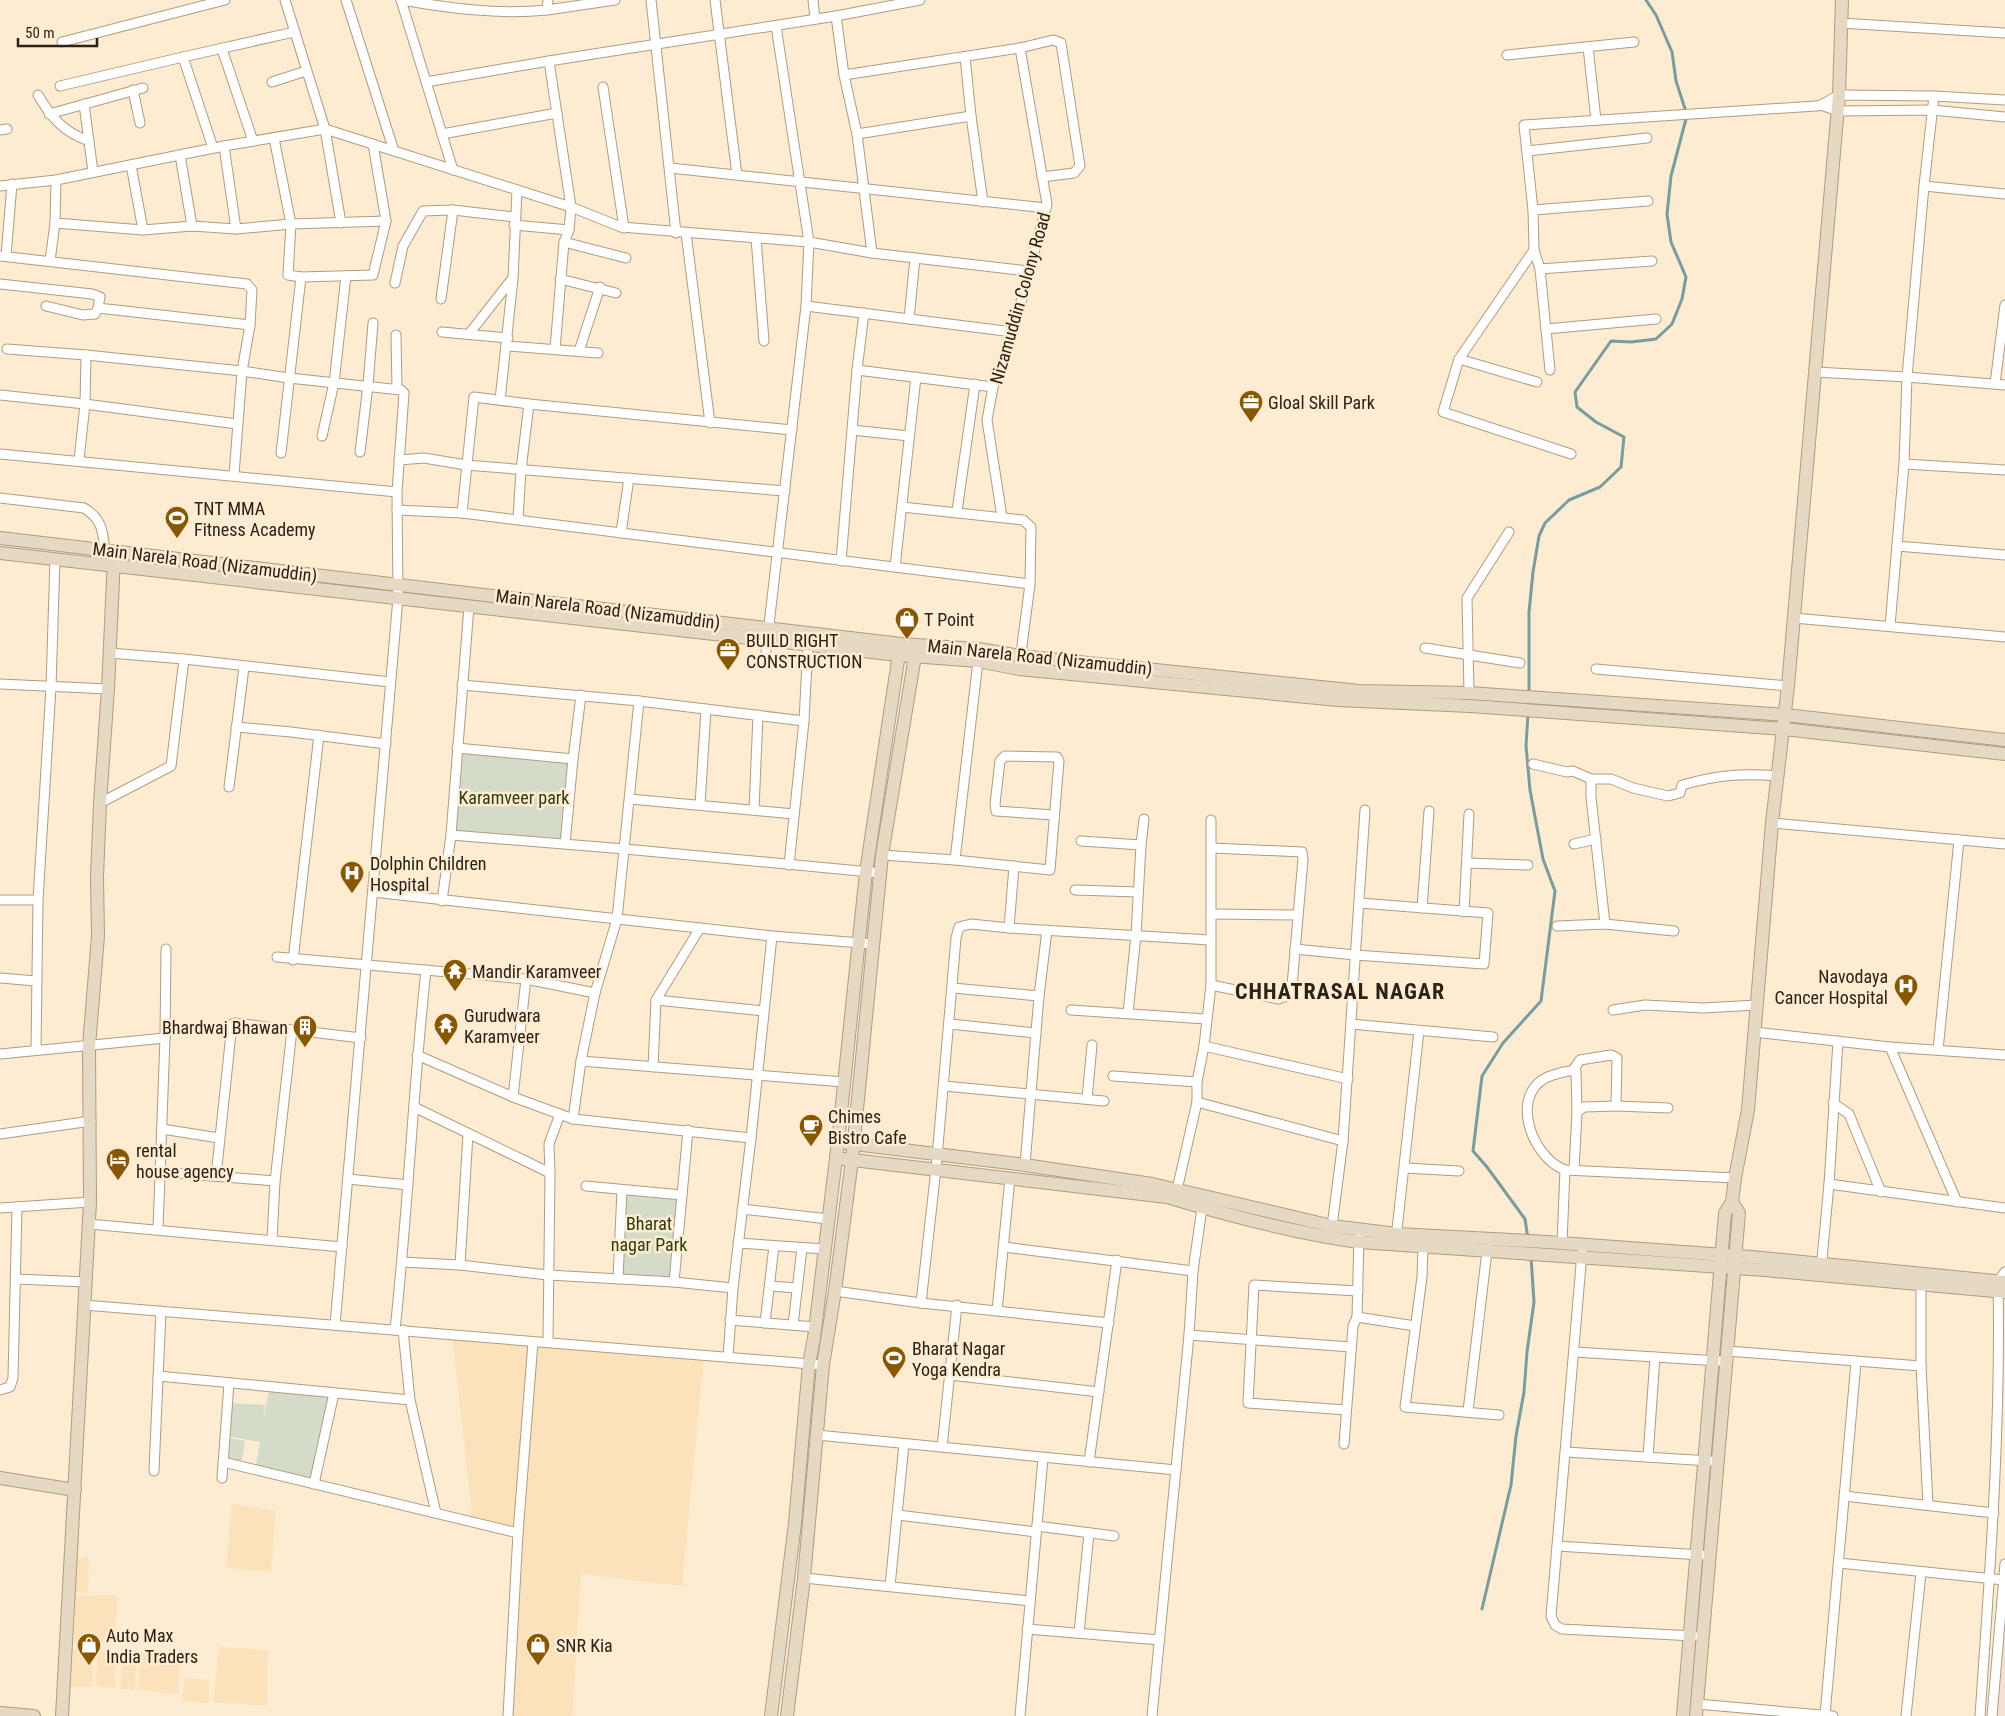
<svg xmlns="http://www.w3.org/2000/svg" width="2005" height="1716" font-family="'Roboto Condensed',sans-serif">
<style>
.commercial{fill:#f6dfd3}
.built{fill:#fce2ba}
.green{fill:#d4dcc9}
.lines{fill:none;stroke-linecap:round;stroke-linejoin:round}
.stream{stroke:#769d9f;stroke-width:3}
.street-casing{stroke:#b19c7d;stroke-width:11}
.secondary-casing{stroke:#b19c7d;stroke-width:14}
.street{stroke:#fff;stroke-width:9}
.secondary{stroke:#e5d9c3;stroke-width:12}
.labels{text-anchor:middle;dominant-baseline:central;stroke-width:5;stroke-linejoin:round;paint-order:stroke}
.street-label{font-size:18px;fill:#2a2216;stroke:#fdecd1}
.poi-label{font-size:18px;fill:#2a2216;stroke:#fdecd1;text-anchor:start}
.park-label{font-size:18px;fill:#2c3d0e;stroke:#fdecd1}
.district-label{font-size:22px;font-weight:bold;letter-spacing:1px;fill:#2a2216;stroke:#fdecd1}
</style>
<rect width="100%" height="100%" fill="#fdecd1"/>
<polygon class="commercial" points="2005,1564 2005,1716 1992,1716"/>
<g class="built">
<polygon points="452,1335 533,1342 533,1347 594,1345 704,1355 682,1586 581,1574 572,1716 508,1716 518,1533 473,1522"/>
<polygon points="232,1504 276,1511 271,1572 226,1568"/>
<polygon points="89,1557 88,1592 75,1592 76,1559"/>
<polygon points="117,1595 115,1643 74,1643 75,1596"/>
<polygon points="219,1647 268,1650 267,1706 213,1702"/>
<polygon points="73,1649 94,1649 92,1687 71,1687"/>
<polygon points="98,1652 117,1652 115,1688 96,1686"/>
<polygon points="122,1652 137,1652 135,1690 120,1689"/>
<polygon points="141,1652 180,1652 179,1694 138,1690"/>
<polygon points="184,1678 209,1680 209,1703 182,1701"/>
</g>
<g class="green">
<polygon points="460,753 568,763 561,841 455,832"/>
<polygon points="626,1195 678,1199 671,1279 622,1276"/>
<polygon points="269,1391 330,1395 312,1481 256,1466 260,1442 227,1436 230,1403 265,1405 263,1421"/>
<polygon points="225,1437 245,1441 241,1466 223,1462"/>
</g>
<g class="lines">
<g class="stream">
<polyline points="1529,693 1529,612 1533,572 1539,536 1545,523 1569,500 1600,487 1621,467 1624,437 1596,422 1577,407 1575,392 1611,341 1631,342 1656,339 1672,324 1682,299 1686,277 1671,242 1667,214 1671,176 1687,115 1676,81 1672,52 1656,15 1646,0"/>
<polyline points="1528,714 1526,746 1530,790 1543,859 1555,891 1541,1001 1503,1043 1482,1076 1473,1151 1487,1167 1525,1219 1528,1239"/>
<polyline points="1482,1609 1511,1485 1516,1436 1524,1392 1527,1352 1534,1302 1531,1257"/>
</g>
<defs>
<g id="street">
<polyline points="285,0 325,129 341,223"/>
<polyline points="346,0 394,151"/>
<polyline points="401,0 453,170"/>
<path d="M401 0C450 8 497 15 547 10"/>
<polyline points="548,0 547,10 615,0"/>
<polyline points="651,0 676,233"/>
<polyline points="715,0 737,175"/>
<polyline points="813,0 815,19"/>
<polyline points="836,16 844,75 857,134 872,253"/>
<polyline points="1840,23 2005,33"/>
<polyline points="62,42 225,0"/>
<polyline points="1588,47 1596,120"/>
<polyline points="222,49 253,141"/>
<polyline points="1507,55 1634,42"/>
<polyline points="965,57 971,116 983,202"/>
<polyline points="549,61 571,207 569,230 564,242 555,349"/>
<polyline points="844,75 1020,48 1053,40 1061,43 1080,166 1074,173 1042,177"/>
<polyline points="272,82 306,71"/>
<polyline points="426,82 549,61 836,16 920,0"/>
<polyline points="60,86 183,57"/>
<polyline points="603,87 624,228"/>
<polyline points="133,90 140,123"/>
<path d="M38 95C51 117 63 132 89 141"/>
<polyline points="84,104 93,172"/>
<polyline points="1821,105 1838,111 1932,110 2005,117"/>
<polyline points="49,114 143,88"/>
<polyline points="0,130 7,129"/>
<polyline points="442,134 557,113"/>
<polyline points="857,134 971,116"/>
<polyline points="274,138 291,224 288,275 301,277 373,275 386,221 373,144"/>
<polyline points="224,146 236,229"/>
<polyline points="213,148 183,57 294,32"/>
<polyline points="1527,151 1647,138"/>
<polyline points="180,155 192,226"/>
<polyline points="131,165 143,230"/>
<polyline points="670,168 1046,208"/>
<polyline points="0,186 56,180 224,146 325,129 571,207 621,227 809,242 872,253 1028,271"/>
<polyline points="1924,186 2005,194"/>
<polyline points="1533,210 1648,201"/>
<polyline points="55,223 143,230 192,226 236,229 291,224 386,221"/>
<polyline points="514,225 569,230"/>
<polyline points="686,233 710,423"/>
<polyline points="756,238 764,341"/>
<polyline points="564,242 626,258"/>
<polyline points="1534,250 1459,359 1443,412 1571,454"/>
<polyline points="0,256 247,284 252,290 250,325 242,371 234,475"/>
<polyline points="6,256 12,184"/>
<polyline points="50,261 55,223 56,180"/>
<polyline points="1540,269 1652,261"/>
<polyline points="560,279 616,293"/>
<polyline points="395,283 403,246 423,211 453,210 514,217"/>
<polyline points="0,284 92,294 100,297 98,308"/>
<polyline points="441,299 453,210"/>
<polyline points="46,306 83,315 95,314 98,308 250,325"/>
<polyline points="806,306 1013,332"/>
<polyline points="909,319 915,258"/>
<polyline points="1546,329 1656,319"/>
<polyline points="442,332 508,338"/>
<polyline points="469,334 512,279"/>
<polyline points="396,335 397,389"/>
<polyline points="507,346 598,353"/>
<polyline points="7,349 86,355 242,371 289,378 401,390 404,393 397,492 398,598 335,1325"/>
<polyline points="579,351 600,287"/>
<polyline points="1459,359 1537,382"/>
<polyline points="857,370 993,387"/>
<polyline points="1550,370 1540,269 1534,250 1533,210 1524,125 1816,106 1821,105 1839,95 1934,96 2005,100"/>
<polyline points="1815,372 1907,377 2005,385"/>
<polyline points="1995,384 2005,305"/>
<polyline points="0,395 85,404 237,424"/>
<polyline points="500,400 513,279 517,190"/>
<polyline points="792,430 529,404 474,397 462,513 1030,584"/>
<polyline points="852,430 909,436"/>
<polyline points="322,436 334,383 346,276"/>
<polyline points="360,452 368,385 373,323"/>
<polyline points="281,453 301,277"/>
<polyline points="0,454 397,492"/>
<polyline points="79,460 85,404 86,355"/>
<polyline points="399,460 424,458 466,465 785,491"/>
<polyline points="1904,464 2005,470"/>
<path d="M0 498 84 508C102 519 103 531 105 551"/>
<polyline points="902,507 1023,520 1031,527 1030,584 1020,661"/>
<polyline points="397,510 462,513"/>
<polyline points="957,511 975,384"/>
<polyline points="1002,517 987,420 993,387 1013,332 1047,204 1020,48"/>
<polyline points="518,519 521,470 529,404"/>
<polyline points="621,533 629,478"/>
<polyline points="1897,546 2005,555"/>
<polyline points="841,561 857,370 864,313"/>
<polyline points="895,567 916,377"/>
<polyline points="1794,618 2005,637"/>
<polyline points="1890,626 1904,464 1907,377 1924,186 1934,96"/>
<polyline points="1425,648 1520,663"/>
<polyline points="766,650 806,306 809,242 776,26"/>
<polyline points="109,653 184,659 390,682"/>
<polyline points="1596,669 1788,686"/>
<polyline points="0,684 108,689"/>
<polyline points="462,685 639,701 804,721"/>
<polyline points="1469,693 1467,598 1509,532"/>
<polyline points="236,727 291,732 386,744"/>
<polyline points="457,748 573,759 565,844"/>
<polyline points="573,759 581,695"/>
<path d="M1533 764 1567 772 1573 771 1591 779H1611L1633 788 1668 796 1680 793 1682 785C1718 775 1741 773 1778 776"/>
<polyline points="1591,779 1591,797 1605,924"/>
<polyline points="229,787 244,667"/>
<polyline points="630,799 794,814"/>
<polyline points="100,803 171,766 184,659"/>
<polyline points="700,805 706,709"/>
<polyline points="754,810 758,715"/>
<polyline points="1772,823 2005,844"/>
<polyline points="451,835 625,849 881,873"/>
<polyline points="1081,841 1141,845 1136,935 1128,1013"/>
<polyline points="1574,844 1596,839"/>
<polyline points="1141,845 1144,819"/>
<polyline points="882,855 955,860 1050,870 1059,761 1057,757 1005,756 1000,761 995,804 996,811 1054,815"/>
<polyline points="955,860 978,661"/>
<polyline points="1467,863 1528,865"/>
<polyline points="789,865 804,721 808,644"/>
<polyline points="1075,890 1138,892"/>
<polyline points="373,892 772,936 874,944"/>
<polyline points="0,900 38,900"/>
<polyline points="442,901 451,835 469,606"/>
<polyline points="1422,908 1429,811"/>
<polyline points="1464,912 1469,814"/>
<polyline points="1211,914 1297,915"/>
<polyline points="1557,926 1605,924 1674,931"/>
<polyline points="1009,928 1014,866"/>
<polyline points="1295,949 1355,955 1484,964 1488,913 1360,903"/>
<polyline points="277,957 526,979 595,993"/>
<polyline points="293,960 319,735"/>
<polyline points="0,978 36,981"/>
<polyline points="1211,985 1279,999 1288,995 1292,986 1303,859 1302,852 1212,848"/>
<polyline points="953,988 1039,996"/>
<polyline points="656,1000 764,1011"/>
<polyline points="1071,1010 1206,1019"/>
<polyline points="1613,1010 1645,1005 1703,1008 1757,1005"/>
<polyline points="950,1024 1036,1033"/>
<polyline points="1351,1024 1493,1037"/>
<polyline points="1754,1032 1890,1047 2005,1055"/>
<polyline points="1204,1046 1348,1079"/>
<polyline points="1890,1047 1957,1202"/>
<polyline points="36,1050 38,900 51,687 55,559"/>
<polyline points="1938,1050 1959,840"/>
<polyline points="0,1054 165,1038"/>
<polyline points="417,1055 513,1097 573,1119 751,1138"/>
<polyline points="581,1061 844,1082"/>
<polyline points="653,1067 656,1000 700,928"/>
<polyline points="1573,1070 1580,1060 1611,1055 1617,1058 1616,1106 1668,1108"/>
<polyline points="1113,1076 1197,1082"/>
<polyline points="944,1086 1104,1101"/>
<polyline points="513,1097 526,979"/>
<polyline points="1087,1099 1092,1045"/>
<polyline points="1197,1102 1343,1141"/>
<polyline points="1833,1103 1849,1114 1881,1192"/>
<polyline points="414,1107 550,1173"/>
<path d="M1577 1112 1576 1071C1568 1070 1561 1073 1553 1075 1507 1089 1530 1157 1565 1170L1735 1178"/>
<polyline points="573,1119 581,1061 595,993 617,919 639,701"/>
<polyline points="162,1129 219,1138"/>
<polyline points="0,1134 91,1121"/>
<polyline points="1025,1165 1039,996 1047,930"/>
<polyline points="1405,1168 1459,1171"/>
<polyline points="1574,1170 1577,1112 1584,1107 1616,1106"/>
<polyline points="161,1172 275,1181"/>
<polyline points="216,1176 232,1024 235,1023 361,1038"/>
<polyline points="348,1179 408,1185"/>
<polyline points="1829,1184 2005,1208"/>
<polyline points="586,1186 682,1195"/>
<polyline points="1176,1194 1197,1102 1197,1082 1204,1046 1211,985 1211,820"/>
<polyline points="0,1208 90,1202"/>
<polyline points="742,1209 828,1219"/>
<polyline points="89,1224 342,1247"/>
<polyline points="1332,1226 1343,1141 1365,810"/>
<polyline points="158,1229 165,1038 166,949"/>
<polyline points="1396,1238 1419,1031"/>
<polyline points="272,1240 275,1181 292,1030"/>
<polyline points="738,1243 825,1249"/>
<polyline points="1562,1243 1565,1170"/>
<polyline points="1004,1247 1193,1271"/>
<polyline points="1423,1248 1422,1277 1405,1407 1499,1415"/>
<polyline points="1582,1253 1551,1616 1555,1625 1562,1629 1694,1636"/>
<polyline points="402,1262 460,1265 548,1275 674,1282 733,1288"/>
<polyline points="460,1265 468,1134"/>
<polyline points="1821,1270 1829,1184 1838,1041"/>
<polyline points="16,1279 86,1282"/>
<polyline points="618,1279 622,1190"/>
<polyline points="1921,1281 1921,1366 1928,1505"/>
<polyline points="674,1282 688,1130"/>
<polyline points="770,1286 797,1288"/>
<polyline points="835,1291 921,1303 1109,1323"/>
<polyline points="921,1303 936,1169 956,938 959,927 971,924 1009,928 1210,940"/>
<polyline points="84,1305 823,1365"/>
<polyline points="997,1311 1010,1178"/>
<polyline points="1357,1317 1415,1326"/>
<polyline points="730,1320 815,1327"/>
<polyline points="765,1323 774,1246"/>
<polyline points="793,1325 802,1248"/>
<path d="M395 1330C408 1210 413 1089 426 970"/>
<polyline points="403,1330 410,1400 436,1513"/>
<polyline points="1189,1335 1351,1347"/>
<polyline points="548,1341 550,1173 549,1144 560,1114"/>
<polyline points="1727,1351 1921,1366"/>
<polyline points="1575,1352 1719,1361"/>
<polyline points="728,1357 733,1288 751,1138 772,936"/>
<polyline points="950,1375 1099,1392"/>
<polyline points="158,1376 410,1400"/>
<polyline points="0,1390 10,1387 13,1378 17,1207"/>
<polyline points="1346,1410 1248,1403 1254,1285 1358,1291"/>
<polyline points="1468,1411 1487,1251"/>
<polyline points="817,1435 1176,1470"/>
<polyline points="1344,1444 1353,1326 1357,1317 1359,1236"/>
<polyline points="942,1447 957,1305"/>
<polyline points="1566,1452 1710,1461"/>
<polyline points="1648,1457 1655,1357"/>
<polyline points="223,1462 518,1533"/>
<polyline points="1089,1462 1117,1260"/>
<polyline points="154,1471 161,1311"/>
<polyline points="222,1478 229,1383"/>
<polyline points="314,1484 334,1393"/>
<polyline points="1844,1496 1994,1513"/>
<polyline points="898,1515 1036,1532"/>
<polyline points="1037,1526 1114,1536"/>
<polyline points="1557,1546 1702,1555"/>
<polyline points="1839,1563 2004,1580"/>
<polyline points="804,1578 1030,1601"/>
<polyline points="890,1586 904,1444"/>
<polyline points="1027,1629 1160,1640"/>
<polyline points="1079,1633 1089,1533"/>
<polyline points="1697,1704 1833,1716"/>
<polyline points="1825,1715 1856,1362"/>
<polyline points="508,1716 518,1533 533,1342"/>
<polyline points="1020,1716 1043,1458"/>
<polyline points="1152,1716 1189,1335 1193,1271 1203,1201"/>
<polyline points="1906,1716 1921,1573"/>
<path d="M1980 1716C1990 1571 2001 1427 1998 1281L2005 1272"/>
<polyline points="1992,1716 2005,1564"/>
</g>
<g id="secondary">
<polyline points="0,538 901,644 979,649 1021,656 1359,691 1469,693 1786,715 2005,740"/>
<polyline points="0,553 898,655 978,661 1019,669 1338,700 1470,706 1784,729 2005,754"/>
<polyline points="838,1142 1018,1164 1152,1184 1332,1226 1397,1234 1547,1242 1752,1257 2005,1282"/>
<path d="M836 1158 1167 1197C1230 1216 1293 1233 1359 1242L1765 1270 2005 1292"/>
<polyline points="0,1478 75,1490"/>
<polyline points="0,1713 34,1716"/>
<polyline points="62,1716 90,1202 89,1046 98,936 97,877 100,803 108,689 114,558"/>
<polyline points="771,1716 795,1523 809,1364 814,1338 838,1142 866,872 900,647"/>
<polyline points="787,1716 804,1578 823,1365 835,1291 852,1160 882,855 916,650"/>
<polyline points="1683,1716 1725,1213 1732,1202 1735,1178 1748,1110 1772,823 1788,686 1839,95 1842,0"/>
<polyline points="1696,1716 1739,1213 1732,1202"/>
</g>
</defs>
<use href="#street" class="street-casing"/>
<use href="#secondary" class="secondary-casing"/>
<use href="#street" class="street"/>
<use href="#secondary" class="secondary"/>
</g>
<defs>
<symbol id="office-pin" viewBox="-11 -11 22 30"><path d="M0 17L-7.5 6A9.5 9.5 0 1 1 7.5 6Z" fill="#895700" stroke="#fdecd1"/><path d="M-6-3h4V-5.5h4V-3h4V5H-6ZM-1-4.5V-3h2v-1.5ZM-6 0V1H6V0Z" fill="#fff"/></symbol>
<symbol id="stadium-pin" viewBox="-11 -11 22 30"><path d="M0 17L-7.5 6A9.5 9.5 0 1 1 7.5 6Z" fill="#895700" stroke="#fdecd1"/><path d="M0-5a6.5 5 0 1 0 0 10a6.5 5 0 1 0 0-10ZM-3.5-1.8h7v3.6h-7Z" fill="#fff"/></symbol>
<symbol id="shop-pin" viewBox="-11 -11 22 30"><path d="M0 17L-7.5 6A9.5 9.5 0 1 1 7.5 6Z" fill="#895700" stroke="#fdecd1"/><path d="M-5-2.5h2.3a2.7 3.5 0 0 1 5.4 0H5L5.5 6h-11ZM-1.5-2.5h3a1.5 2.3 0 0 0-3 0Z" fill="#fff"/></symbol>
<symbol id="hospital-pin" viewBox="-11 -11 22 30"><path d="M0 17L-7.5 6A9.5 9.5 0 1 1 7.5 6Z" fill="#895700" stroke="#fdecd1"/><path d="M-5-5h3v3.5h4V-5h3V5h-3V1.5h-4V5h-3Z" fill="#fff"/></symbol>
<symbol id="temple-pin" viewBox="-11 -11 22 30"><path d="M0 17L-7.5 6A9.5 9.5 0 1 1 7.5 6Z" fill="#895700" stroke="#fdecd1"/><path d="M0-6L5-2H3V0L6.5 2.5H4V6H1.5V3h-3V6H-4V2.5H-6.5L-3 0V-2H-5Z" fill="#fff"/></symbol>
<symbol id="building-pin" viewBox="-11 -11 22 30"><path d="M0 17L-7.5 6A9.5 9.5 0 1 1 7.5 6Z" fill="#895700" stroke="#fdecd1"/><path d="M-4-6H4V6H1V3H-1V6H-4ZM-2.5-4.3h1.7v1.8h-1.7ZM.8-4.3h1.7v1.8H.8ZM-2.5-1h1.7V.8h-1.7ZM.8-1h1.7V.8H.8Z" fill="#fff"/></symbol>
<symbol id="cafe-pin" viewBox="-11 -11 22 30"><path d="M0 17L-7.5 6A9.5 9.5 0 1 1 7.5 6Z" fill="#895700" stroke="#fdecd1"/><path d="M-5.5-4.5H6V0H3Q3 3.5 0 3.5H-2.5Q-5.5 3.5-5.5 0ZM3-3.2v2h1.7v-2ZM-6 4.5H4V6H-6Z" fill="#fff"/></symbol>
<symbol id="hotel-pin" viewBox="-11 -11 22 30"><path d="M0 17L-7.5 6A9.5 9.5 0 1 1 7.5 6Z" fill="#895700" stroke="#fdecd1"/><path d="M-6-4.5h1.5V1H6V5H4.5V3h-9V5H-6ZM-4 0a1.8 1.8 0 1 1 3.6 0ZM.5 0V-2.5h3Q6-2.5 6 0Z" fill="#fff"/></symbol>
</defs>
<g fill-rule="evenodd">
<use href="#office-pin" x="1237" y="388" width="28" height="38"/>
<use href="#stadium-pin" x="163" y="504" width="28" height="38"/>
<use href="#shop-pin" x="893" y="605" width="28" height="38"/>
<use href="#office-pin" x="714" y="636" width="28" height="38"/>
<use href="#hospital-pin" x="338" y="859" width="28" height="38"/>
<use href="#temple-pin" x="441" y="957" width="28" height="38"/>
<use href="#hospital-pin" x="1892" y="972" width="28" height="38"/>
<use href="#temple-pin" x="432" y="1011" width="28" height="38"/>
<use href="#building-pin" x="291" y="1013" width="28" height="38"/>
<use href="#cafe-pin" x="797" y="1112" width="28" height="38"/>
<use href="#hotel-pin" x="104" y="1146" width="28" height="38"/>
<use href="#stadium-pin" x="880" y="1344" width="28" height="38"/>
<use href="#shop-pin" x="75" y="1631" width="28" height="38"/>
<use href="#shop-pin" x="524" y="1631" width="28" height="38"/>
</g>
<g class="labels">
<g class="street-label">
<text transform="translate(1020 298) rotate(-74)">Nizamuddin Colony Road</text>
<text transform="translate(205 562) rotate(7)">Main Narela Road (Nizamuddin)</text>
<text transform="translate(608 609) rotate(7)">Main Narela Road (Nizamuddin)</text>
<text transform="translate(1040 657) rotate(6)">Main Narela Road (Nizamuddin)</text>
</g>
<g class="poi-label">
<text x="1268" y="402">Gloal Skill Park</text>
<text x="194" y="508">TNT MMA<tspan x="194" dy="21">Fitness Academy</tspan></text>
<text x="924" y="619">T Point</text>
<text x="746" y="640">BUILD RIGHT<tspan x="746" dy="21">CONSTRUCTION</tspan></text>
<text x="370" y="863">Dolphin Children<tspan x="370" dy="21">Hospital</tspan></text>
<text x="472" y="971">Mandir Karamveer</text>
<text x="1888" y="976" text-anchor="end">Navodaya<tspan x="1888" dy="21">Cancer Hospital</tspan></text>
<text x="464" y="1015">Gurudwara<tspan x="464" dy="21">Karamveer</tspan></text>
<text x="288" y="1027" text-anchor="end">Bhardwaj Bhawan</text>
<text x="828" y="1116">Chimes<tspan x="828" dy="21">Bistro Cafe</tspan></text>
<text x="136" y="1150">rental<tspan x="136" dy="21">house agency</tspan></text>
<text x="912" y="1348">Bharat Nagar<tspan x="912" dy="21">Yoga Kendra</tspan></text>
<text x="106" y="1635">Auto Max<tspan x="106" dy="21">India Traders</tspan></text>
<text x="556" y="1645">SNR Kia</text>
</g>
<g class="park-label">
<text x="514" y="797">Karamveer park</text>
<text x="649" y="1223">Bharat<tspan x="649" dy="21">nagar Park</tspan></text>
</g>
<g class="district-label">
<text x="1340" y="991">CHHATRASAL NAGAR</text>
</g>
</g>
<path d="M18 38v8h79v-8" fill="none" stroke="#2a2216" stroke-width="2.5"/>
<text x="25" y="38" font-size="15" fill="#2a2216" stroke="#fdecd1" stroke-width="4" paint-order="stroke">50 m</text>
</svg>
